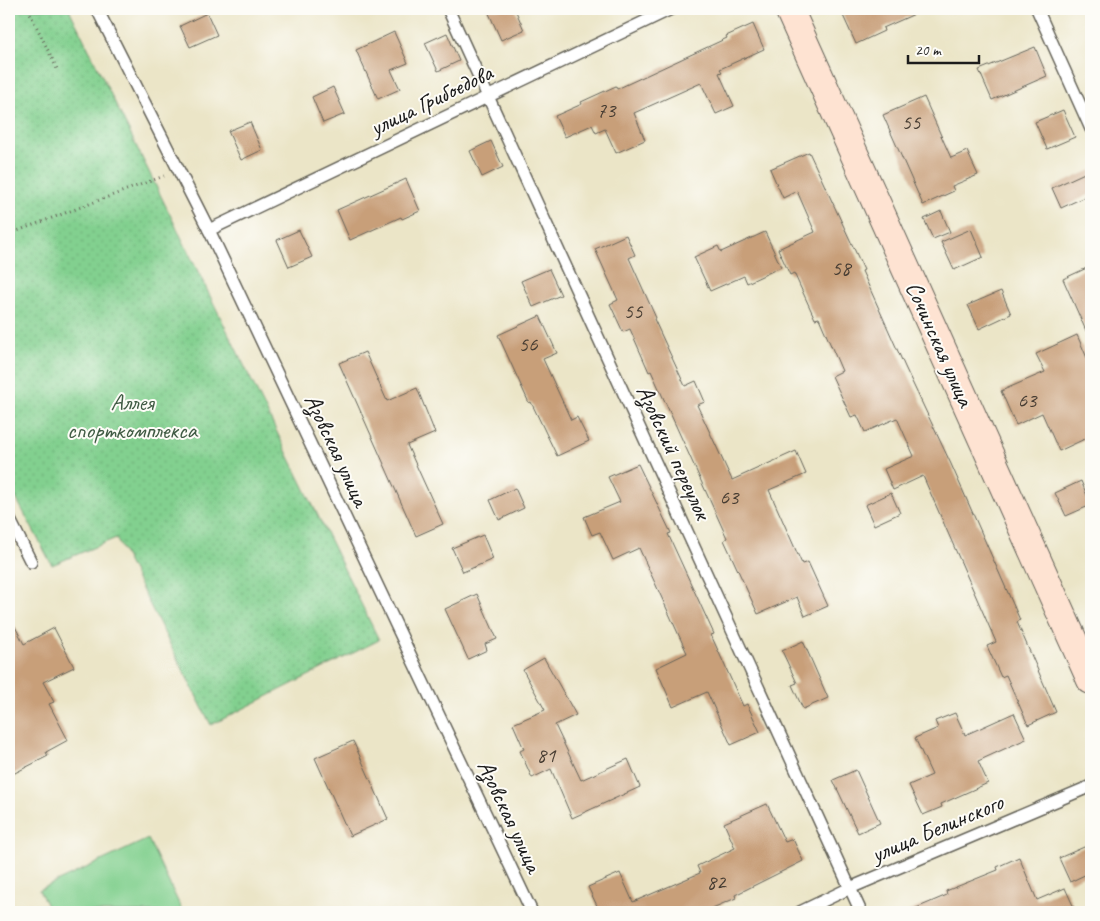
<svg xmlns="http://www.w3.org/2000/svg" width="1100" height="921" font-family="Caveat,sans-serif">
<style>
.park{fill:url(#park-dots);stroke:#4f7656}
.pitch{fill:#82d08f;stroke:#4f7656}
.building{fill:#c89f79}
.lines{fill:none;stroke-linecap:round;stroke-linejoin:round}
.lane-casing{stroke:#646258;stroke-width:14}
.secondary-casing{stroke:#646258;stroke-width:30}
.path{stroke:#646258;stroke-width:3;stroke-dasharray:1 4;stroke-linecap:butt}
.lane{stroke:#fff;stroke-width:11}
.secondary{stroke:#fee3d2;stroke-width:28}
.labels{text-anchor:middle;dominant-baseline:central;stroke-width:4;stroke-linejoin:round;paint-order:stroke}
.number-label{font-size:21px;fill:#473d33}
.street-label{font-size:24px;fill:#1c1c1c;stroke:#fdfcf7}
.park-label{font-size:24px;fill:#405b44;stroke:#fdfcf7}
</style>
<defs>
<pattern id="park-dots" width="8" height="8" patternUnits="userSpaceOnUse" patternTransform="scale(1.25)"><rect width="8" height="8" fill="#82d08f"/><path d="M2 2h.1M6 6h.1" fill="none" stroke="#70b27b" stroke-width="1.8" stroke-linecap="round"/></pattern>
</defs>
<rect width="100%" height="100%" fill="#fdfcf7"/>
<filter id="ink" filterUnits="userSpaceOnUse"><feTurbulence type="fractalNoise" baseFrequency=".02" numOctaves="2"/><feDisplacementMap in="SourceGraphic" scale="10" xChannelSelector="R" yChannelSelector="G"/><feConvolveMatrix kernelMatrix="1 2 1 2 8 2 1 2 1" color-interpolation-filters="sRGB"/></filter>
<filter id="wash" filterUnits="userSpaceOnUse"><feTurbulence type="fractalNoise" baseFrequency=".0096" numOctaves="4" result="noise"/><feDisplacementMap in="SourceGraphic" scale="20" xChannelSelector="R" yChannelSelector="G"/><feGaussianBlur stdDeviation="1.12" result="paint"/><feColorMatrix in="noise" values="0 0 0 0 0 0 0 0 0 0 0 0 0 0 0 0 0 1.4 0 .05"/><feComposite in="paint" operator="in"/></filter>
<g filter="url(#wash)">
<rect width="100%" height="100%" fill="#ebe5c7"/>
<polygon class="park" points="9,9 69,9 379,640 211,725 116,538 52,565 9,485"/>
<polygon class="pitch" points="148,839 183,912 50,912 39,890"/>
<g id="blocks">
<g class="building">
<polygon points="487,9 515,9 524,30 501,40"/>
<polygon points="840,9 926,9 883,28 884,31 856,44"/>
<polygon points="207,13 217,35 190,47 180,26"/>
<polygon points="753,24 764,49 720,69 722,72 719,73 734,106 716,114 701,83 634,113 645,140 616,153 605,129 596,133 592,125 565,137 555,116 582,104 581,102 616,86 617,89 727,38 726,36"/>
<polygon points="394,32 408,63 391,70 400,89 378,99 356,50"/>
<polygon points="447,33 459,61 438,71 425,43"/>
<polygon points="1035,47 1047,76 992,100 979,70"/>
<polygon points="333,87 345,114 323,123 312,97"/>
<polygon points="924,97 951,158 967,151 978,175 952,186 954,191 923,205 883,115"/>
<polygon points="1063,110 1075,137 1047,149 1035,122"/>
<polygon points="250,122 262,150 241,160 228,131"/>
<polygon points="491,141 503,167 482,177 470,151"/>
<polygon points="809,152 864,270 862,271 905,367 951,464 1020,620 1017,622 1056,712 1028,725 1006,675 1001,677 987,646 996,642 923,476 893,490 884,469 914,456 897,418 865,432 857,415 851,417 832,376 842,371 819,318 815,319 794,273 790,275 778,249 815,232 797,191 783,198 770,169"/>
<polygon points="1091,170 1091,194 1061,208 1052,188"/>
<polygon points="406,179 420,211 402,219 401,217 350,240 337,210"/>
<polygon points="941,211 950,232 933,239 924,219"/>
<polygon points="971,229 983,257 954,270 941,242"/>
<polygon points="299,230 312,257 289,267 277,240"/>
<polygon points="765,232 781,267 747,283 744,276 710,291 694,257 718,246 721,252"/>
<polygon points="626,235 635,255 629,258 656,318 654,319 685,386 696,381 705,402 697,405 732,480 796,451 806,474 769,490 802,564 808,562 828,606 805,616 797,597 758,614 724,540 727,538 651,371 649,372 630,329 623,332 610,304 618,300 595,249"/>
<polygon points="1091,266 1091,342 1063,279"/>
<polygon points="549,269 561,295 533,307 521,281"/>
<polygon points="1001,291 1011,314 979,329 968,305"/>
<polygon points="540,316 557,353 543,359 571,420 577,417 589,441 557,456 531,402 529,403 498,335"/>
<polygon points="1077,335 1091,367 1091,436 1059,451 1042,413 1016,425 1001,391 1045,372 1036,354"/>
<polygon points="365,352 387,401 417,388 435,433 407,445 443,524 416,536 339,363"/>
<polygon points="638,464 671,533 668,534 714,634 711,635 743,706 747,704 760,732 731,745 707,692 673,707 656,668 687,653 639,548 613,560 600,532 592,535 584,517 620,502 608,477"/>
<polygon points="1081,481 1091,505 1066,516 1055,493"/>
<polygon points="515,488 524,508 499,520 490,500"/>
<polygon points="891,493 900,513 874,525 865,505"/>
<polygon points="483,535 493,559 463,572 452,548"/>
<polygon points="477,594 497,639 485,644 487,650 468,659 445,609"/>
<polygon points="9,615 24,644 54,628 74,667 43,682 54,702 49,704 68,740 46,752 48,756 9,776"/>
<polygon points="803,641 828,698 803,709 792,685 797,683 782,651"/>
<polygon points="544,658 576,715 555,725 581,780 628,759 640,787 572,818 551,769 532,778 520,751 524,749 513,724 545,710 523,670"/>
<polygon points="955,713 965,735 1014,713 1026,739 978,761 988,783 941,804 942,807 923,815 909,785 932,775 915,738 938,728 935,721"/>
<polygon points="353,741 388,819 350,836 315,758"/>
<polygon points="856,770 880,823 858,833 833,780"/>
<polygon points="767,804 785,842 793,839 803,861 735,895 736,898 703,912 600,912 588,887 620,873 633,902 700,873 697,866 735,848 724,823"/>
<polygon points="1091,844 1091,872 1070,882 1059,858"/>
<polygon points="1019,857 1037,900 1065,888 1076,912 907,912 947,895 946,891 998,870 997,867"/>
</g>
</g>
</g>
<g filter="url(#ink)">
<use href="#blocks" fill-opacity="0" stroke="#646258" stroke-width="1"/>
<g class="lines">
<defs>
<g id="lane">
<polyline points="97,9 209,230 532,912"/>
<polyline points="448,9 861,912"/>
<polyline points="1037,9 1091,129"/>
<polyline points="209,230 671,9"/>
<polyline points="9,518 31,562"/>
<polyline points="800,912 850,888 1091,786"/>
</g>
<polyline id="secondary" points="789,9 1091,680"/>
</defs>
<use href="#lane" class="lane-casing"/>
<use href="#secondary" class="secondary-casing"/>
<g class="path">
<polyline points="28,9 57,69"/>
<polyline points="9,234 164,176"/>
</g>
<use href="#lane" class="lane"/>
<use href="#secondary" class="secondary"/>
</g>
</g>
<g class="labels">
<g class="number-label">
<text x="606" y="110">73</text>
<text x="911" y="122">55</text>
<text x="841" y="268">58</text>
<text x="633" y="311">55</text>
<text x="528" y="344">56</text>
<text x="1027" y="400">63</text>
<text x="729" y="497">63</text>
<text x="546" y="755">81</text>
<text x="716" y="882">82</text>
</g>
<g class="street-label">
<text transform="translate(431 100) rotate(-26)">улица Грибоедова</text>
<text transform="translate(940 344) rotate(66)">Сочинская улица</text>
<text transform="translate(337 450) rotate(65)">Азовская улица</text>
<text transform="translate(674 452) rotate(65)">Азовский переулок</text>
<text transform="translate(510 816) rotate(65)">Азовская улица</text>
<text transform="translate(937 828) rotate(-23)">улица Белинского</text>
</g>
<g class="park-label">
<text x="132" y="402">Аллея<tspan x="132" dy="28">спорткомплекса</tspan></text>
</g>
</g>
<rect width="1100" height="921" fill="none" stroke="#fdfcf7" stroke-width="30"/>
<path d="M908 55v8h71v-8" fill="none" stroke="#1c1c1c" stroke-width="2.5"/>
<text x="915" y="55" font-size="15" fill="#1c1c1c" stroke="#fdfcf7" stroke-width="4" paint-order="stroke">20 m</text>
</svg>
